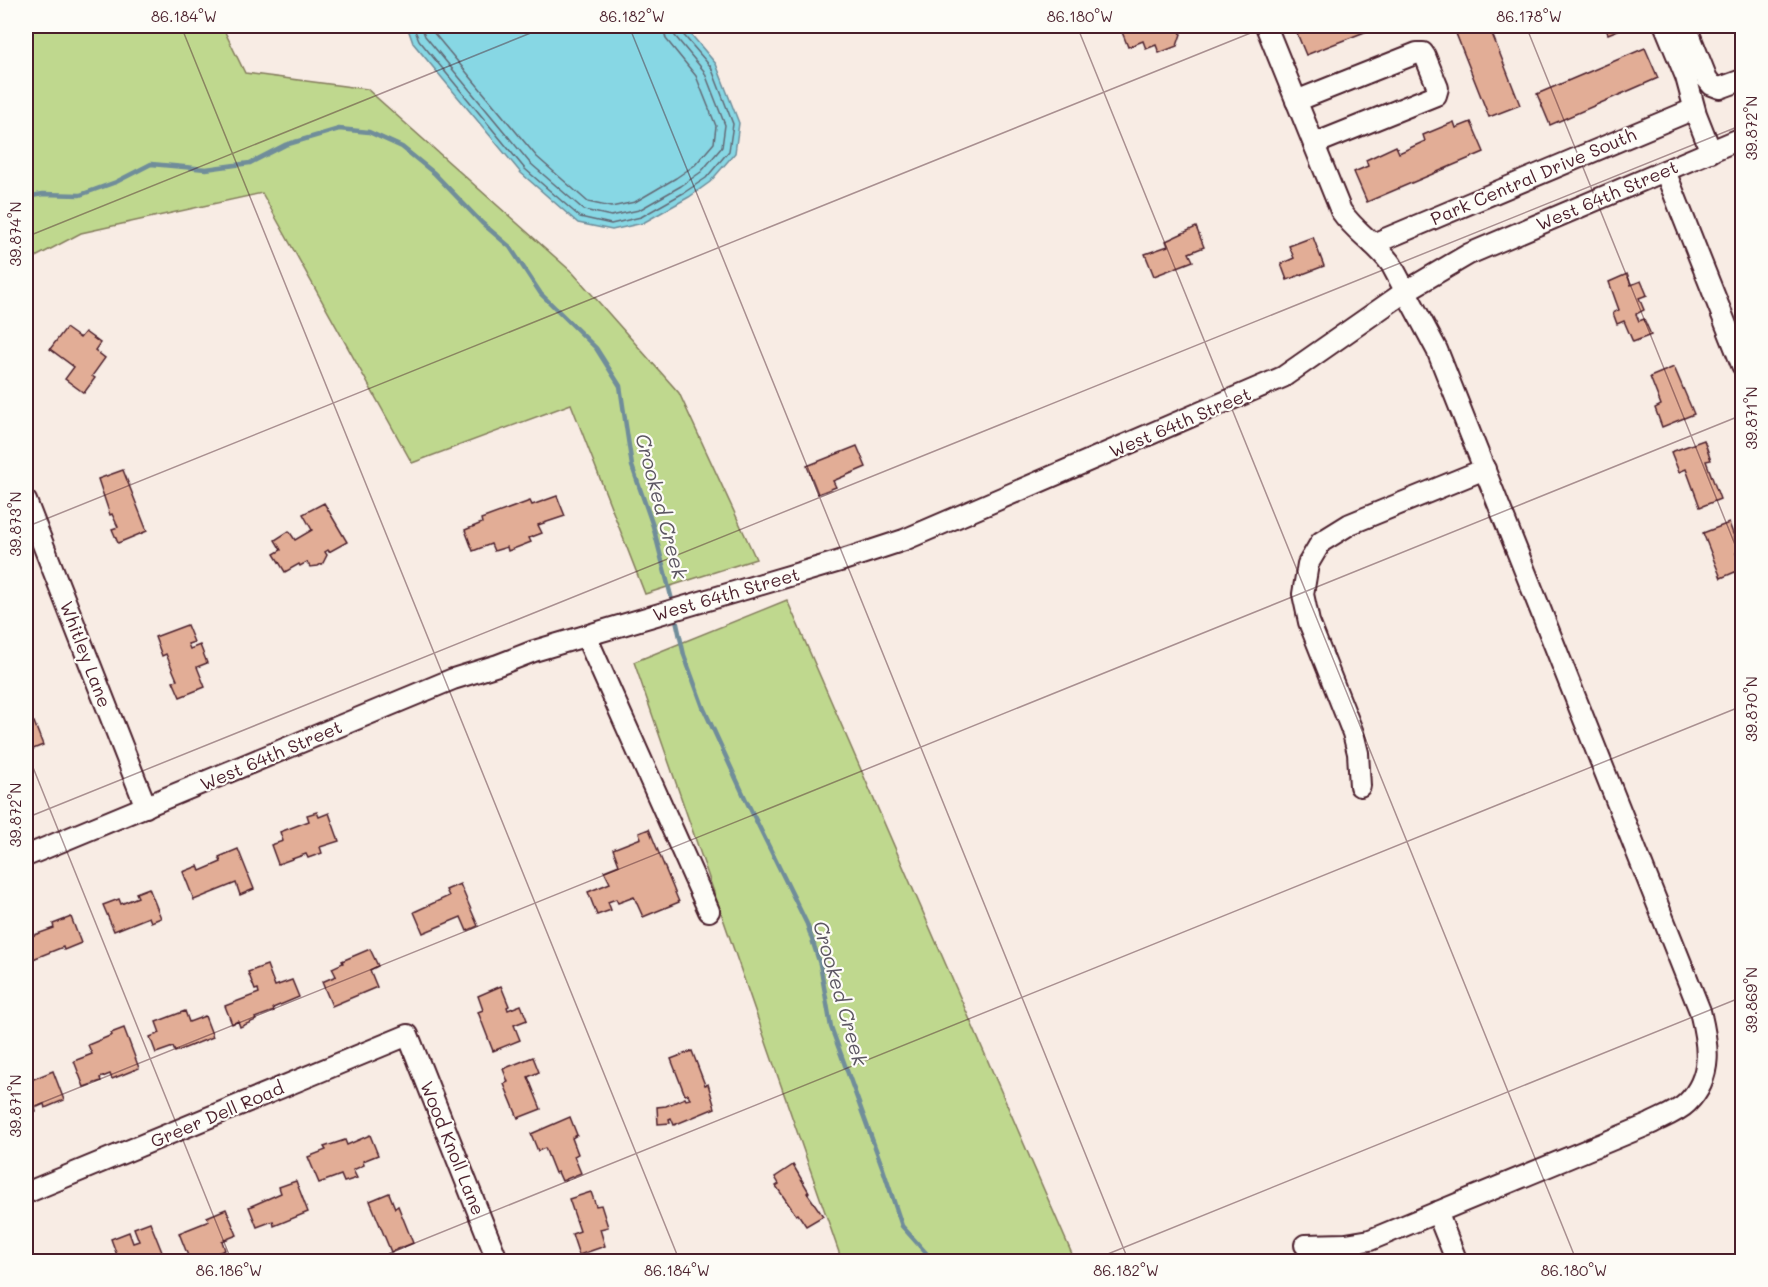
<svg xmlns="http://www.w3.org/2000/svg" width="1768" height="1287" font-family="Mali,sans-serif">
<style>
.green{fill:#bfd88e;stroke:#847c5c;stroke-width:1.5}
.water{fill:#87d7e4;stroke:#6f8d9a;stroke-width:1.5}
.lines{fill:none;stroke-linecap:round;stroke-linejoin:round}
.shore{stroke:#626975;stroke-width:1.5}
.stream{stroke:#6f8d9a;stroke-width:4.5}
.building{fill:#e2ad96;stroke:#4a1f2b;stroke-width:1.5}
.minor-casing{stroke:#4a1f2b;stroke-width:24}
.minor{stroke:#fdfcf7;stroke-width:20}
.ticks{fill:none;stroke:#4a1f2b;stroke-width:1.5;stroke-opacity:0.45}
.labels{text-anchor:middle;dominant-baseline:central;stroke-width:4.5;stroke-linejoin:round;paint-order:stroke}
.street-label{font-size:18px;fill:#4a1f2b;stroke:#fdfcf7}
.water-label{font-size:20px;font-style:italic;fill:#5c5662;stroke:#fdfcf7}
.neatline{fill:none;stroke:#4a1f2b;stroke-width:2}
.ticks-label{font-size:15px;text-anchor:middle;fill:#4a1f2b}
</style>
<rect width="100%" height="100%" fill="#f8ece4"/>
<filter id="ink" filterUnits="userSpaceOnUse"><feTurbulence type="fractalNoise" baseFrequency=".0167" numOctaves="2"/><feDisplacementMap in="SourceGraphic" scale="12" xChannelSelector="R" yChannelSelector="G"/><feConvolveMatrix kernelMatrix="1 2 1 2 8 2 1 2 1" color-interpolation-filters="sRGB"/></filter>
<g filter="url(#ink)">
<g class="green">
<polygon points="26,26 222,26 245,73 367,89 573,273 679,393 756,559 645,594 571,404 412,463 262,193 81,233 26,262"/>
<polygon points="787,600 1075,1261 842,1261 634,662"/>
</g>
<polygon class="water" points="407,26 684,26 716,64 739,123 735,153 710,182 689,197 643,223 612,230 578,223 521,173 413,43"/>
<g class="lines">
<g class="shore">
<polyline points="413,26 419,40 525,169 580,217 611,224 641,217 685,192 706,178 729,151 733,124 711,67 681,32 680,26"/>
<polyline points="421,26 425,36 530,163 584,210 611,216 639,210 681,186 701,172 722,147 725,125 704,71 675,36 672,26"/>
<polyline points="431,26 433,32 537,157 588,202 611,207 635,202 676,178 695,165 714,143 716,126 696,76 666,39 663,26"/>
</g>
<g class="stream">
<polyline points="26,197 43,194 80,195 116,182 151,164 206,169 250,163 285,145 339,129 369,132 402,147 434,173 482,223 510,247 541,294 596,348 620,386 632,466 653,526 673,604"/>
<polyline points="675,615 684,655 703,707 745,798 807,924 820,964 831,1027 883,1169 902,1226 934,1262"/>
</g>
</g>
<g class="building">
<polygon points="1139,26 1178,26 1181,34 1177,46 1159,53 1156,45 1146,49 1143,41 1128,47 1122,32"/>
<polygon points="1294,26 1380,26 1306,55"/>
<polygon points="1453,26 1489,26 1520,105 1489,117"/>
<polygon points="1605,26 1628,26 1608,34"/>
<polygon points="1645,48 1658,78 1550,125 1537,94"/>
<polygon points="1454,122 1456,128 1471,122 1484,152 1367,202 1354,172 1368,166 1366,160 1396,146 1399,153 1425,141 1423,135"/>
<polygon points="1196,227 1204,247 1189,253 1193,261 1154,276 1145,254 1168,246 1166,241"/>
<polygon points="1313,237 1324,266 1287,280 1281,264 1294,258 1289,246"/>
<polygon points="1627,274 1631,285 1641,281 1647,295 1639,298 1644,310 1636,314 1639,321 1644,319 1651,335 1633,342 1624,321 1617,324 1613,313 1619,310 1609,282"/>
<polygon points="66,328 80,338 85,332 100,343 95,350 105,358 92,376 95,378 84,393 65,379 74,367 50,349"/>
<polygon points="1674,367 1694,414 1662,427 1655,408 1661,405 1650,377"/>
<polygon points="1704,440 1711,460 1706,461 1720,499 1700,507 1686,469 1679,472 1671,452"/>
<polygon points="857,446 866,467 833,481 836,487 818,494 807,466"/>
<polygon points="123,470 147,531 118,543 112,529 118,527 112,514 110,515 98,479"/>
<polygon points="557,496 565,516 538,525 542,533 529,538 531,542 508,551 507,547 494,551 491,544 473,551 465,530 482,523 481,519 530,501 532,505"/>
<polygon points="324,503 347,542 329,552 328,550 325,552 327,555 323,563 318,566 310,567 307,562 300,566 299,564 285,572 274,554 281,550 275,540 289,531 295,540 312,530 303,514"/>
<polygon points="1729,523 1740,552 1736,553 1742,569 1721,578 1703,533"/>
<polygon points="187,625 194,642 188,644 190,649 200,645 207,663 197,667 205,687 180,697 173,681 177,680 166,654 162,656 155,637"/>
<polygon points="34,722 43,745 26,752 26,726"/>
<polygon points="317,812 319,817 329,813 339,841 320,847 322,853 308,858 306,854 278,864 271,845 283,841 280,832 309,821 307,815"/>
<polygon points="649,829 679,902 643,917 634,897 618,903 616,899 608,902 611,910 597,915 588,892 610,883 604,871 619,865 613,849 641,838 639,833"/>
<polygon points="238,849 254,889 240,895 236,883 194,900 183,872 198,866 200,871 221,862 219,857"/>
<polygon points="460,884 478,926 467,931 461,917 423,933 414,912 449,896 446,890"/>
<polygon points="149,888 161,918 151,922 149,917 114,931 103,905 119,899 121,904 138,897 136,893"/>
<polygon points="71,917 81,943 64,950 63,947 28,961 26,956 26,938 54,928 53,924"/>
<polygon points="370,949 378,966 370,970 377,987 332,1006 322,982 336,976 332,968 343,963 342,961"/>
<polygon points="267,965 275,986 292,980 299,997 273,1008 274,1011 255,1018 256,1020 240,1027 238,1021 232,1024 225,1006 259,993 258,989 255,990 248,972"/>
<polygon points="501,986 509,1006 507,1007 508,1010 521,1005 527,1020 514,1025 520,1040 493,1051 478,1012 483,1010 478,996"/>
<polygon points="185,1011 189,1022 205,1016 213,1037 175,1052 173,1047 156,1053 150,1037 160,1033 156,1022"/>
<polygon points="124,1028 139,1068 112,1079 110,1074 100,1078 101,1081 84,1087 74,1061 92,1054 88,1045 112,1035 111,1033"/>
<polygon points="692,1051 705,1085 708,1084 715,1108 674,1125 671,1118 669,1119 670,1123 658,1124 657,1107 666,1106 685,1098 686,1100 690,1099 688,1094 685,1095 671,1059"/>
<polygon points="533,1057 539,1072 528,1077 541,1109 518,1118 504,1084 508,1082 503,1069"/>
<polygon points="53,1071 64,1100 45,1108 44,1104 35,1108 36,1112 26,1116 26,1082"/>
<polygon points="570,1117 577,1135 572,1138 578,1154 574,1156 581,1173 562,1181 558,1172 555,1173 545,1148 538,1151 531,1134"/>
<polygon points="370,1135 378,1155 363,1161 364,1165 353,1170 357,1178 344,1182 341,1175 319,1183 308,1157 326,1150 324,1147 345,1140 347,1145"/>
<polygon points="793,1165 809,1192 807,1193 823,1216 806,1226 798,1214 796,1215 776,1186 779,1184 775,1177"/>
<polygon points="296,1181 308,1212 274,1226 273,1221 257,1227 249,1207 281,1193 279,1187"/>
<polygon points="591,1192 596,1206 601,1205 608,1227 600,1229 605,1246 579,1255 572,1234 580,1231 569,1199"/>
<polygon points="389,1193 395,1208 398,1206 413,1243 391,1252 370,1201"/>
<polygon points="226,1209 237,1235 222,1241 225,1250 209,1256 208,1254 190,1261 179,1233 209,1221 207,1217"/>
<polygon points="150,1222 166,1262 128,1262 126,1255 118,1258 111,1239 129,1232 133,1243 139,1241 134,1228"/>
</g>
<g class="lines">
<defs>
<g id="minor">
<path d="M1266 26 1341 211C1356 233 1376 243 1391 264L1437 350 1700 1011C1708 1044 1714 1076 1687 1103 1678 1112 1661 1118 1650 1124L1370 1240 1346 1244 1305 1245"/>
<polyline points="1665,26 1686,77 1696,114 1711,152"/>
<polyline points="1686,26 1707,79 1712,85 1720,88 1742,80"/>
<polyline points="1296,101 1417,53 1423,53 1425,56 1438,88 1436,95 1314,144"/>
<polyline points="1665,171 1742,365"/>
<polyline points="1373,244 1694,109"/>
<polyline points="26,501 146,807"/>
<polyline points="586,636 709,911"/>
<polyline points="1360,786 1358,753 1353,733 1309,622 1303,594 1308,564 1321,542 1350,524 1485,469"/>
<polyline points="26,856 453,679 498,665 534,651 840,561 904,540 1283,377 1406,291 1469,254 1742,138"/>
<polyline points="26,1193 408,1035 498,1262"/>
<polyline points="1437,1212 1457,1262"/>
</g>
</defs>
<use href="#minor" class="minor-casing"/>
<use href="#minor" class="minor"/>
</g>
</g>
<path class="ticks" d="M181 26 680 1262M629 26 1129 1262M1077 26 1577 1262M1526 26 1742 562M26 237 548 26M26 527 1268 26M26 750 232 1262M26 818 1742 125M26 1109 1742 415M368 1262 1742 706M1088 1262 1742 997"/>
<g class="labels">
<g class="street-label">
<text transform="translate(1533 176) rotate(-23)">Park Central Drive South</text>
<text transform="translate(1607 195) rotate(-23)">West 64th Street</text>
<text transform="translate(1180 422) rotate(-23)">West 64th Street</text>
<text transform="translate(726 594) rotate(-16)">West 64th Street</text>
<text transform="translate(86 654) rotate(69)">Whitley Lane</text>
<text transform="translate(271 755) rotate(-23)">West 64th Street</text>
<text transform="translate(217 1114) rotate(-23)">Greer Dell Road</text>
<text transform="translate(453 1148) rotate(68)">Wood Knoll Lane</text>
</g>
<g class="water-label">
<text transform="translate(662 506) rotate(75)">Crooked Creek</text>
<text transform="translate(841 993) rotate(74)">Crooked Creek</text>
</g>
</g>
<rect width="1768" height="1287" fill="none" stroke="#fdfcf7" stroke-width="66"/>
<rect x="33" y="33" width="1702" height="1221" class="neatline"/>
<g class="ticks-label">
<text x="184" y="22">86.184°W</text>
<text x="632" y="22">86.182°W</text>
<text x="1080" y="22">86.180°W</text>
<text x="1529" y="22">86.178°W</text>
<text transform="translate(1752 128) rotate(-90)" y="5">39.872°N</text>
<text transform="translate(16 234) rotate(-90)" y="5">39.874°N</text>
<text transform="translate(1752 418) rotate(-90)" y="5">39.871°N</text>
<text transform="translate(16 524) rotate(-90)" y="5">39.873°N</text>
<text transform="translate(1752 709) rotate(-90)" y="5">39.870°N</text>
<text transform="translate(16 815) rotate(-90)" y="5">39.872°N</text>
<text transform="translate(1752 1000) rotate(-90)" y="5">39.869°N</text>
<text transform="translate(16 1106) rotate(-90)" y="5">39.871°N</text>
<text x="229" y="1276">86.186°W</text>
<text x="677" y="1276">86.184°W</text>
<text x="1126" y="1276">86.182°W</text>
<text x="1574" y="1276">86.180°W</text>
</g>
</svg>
